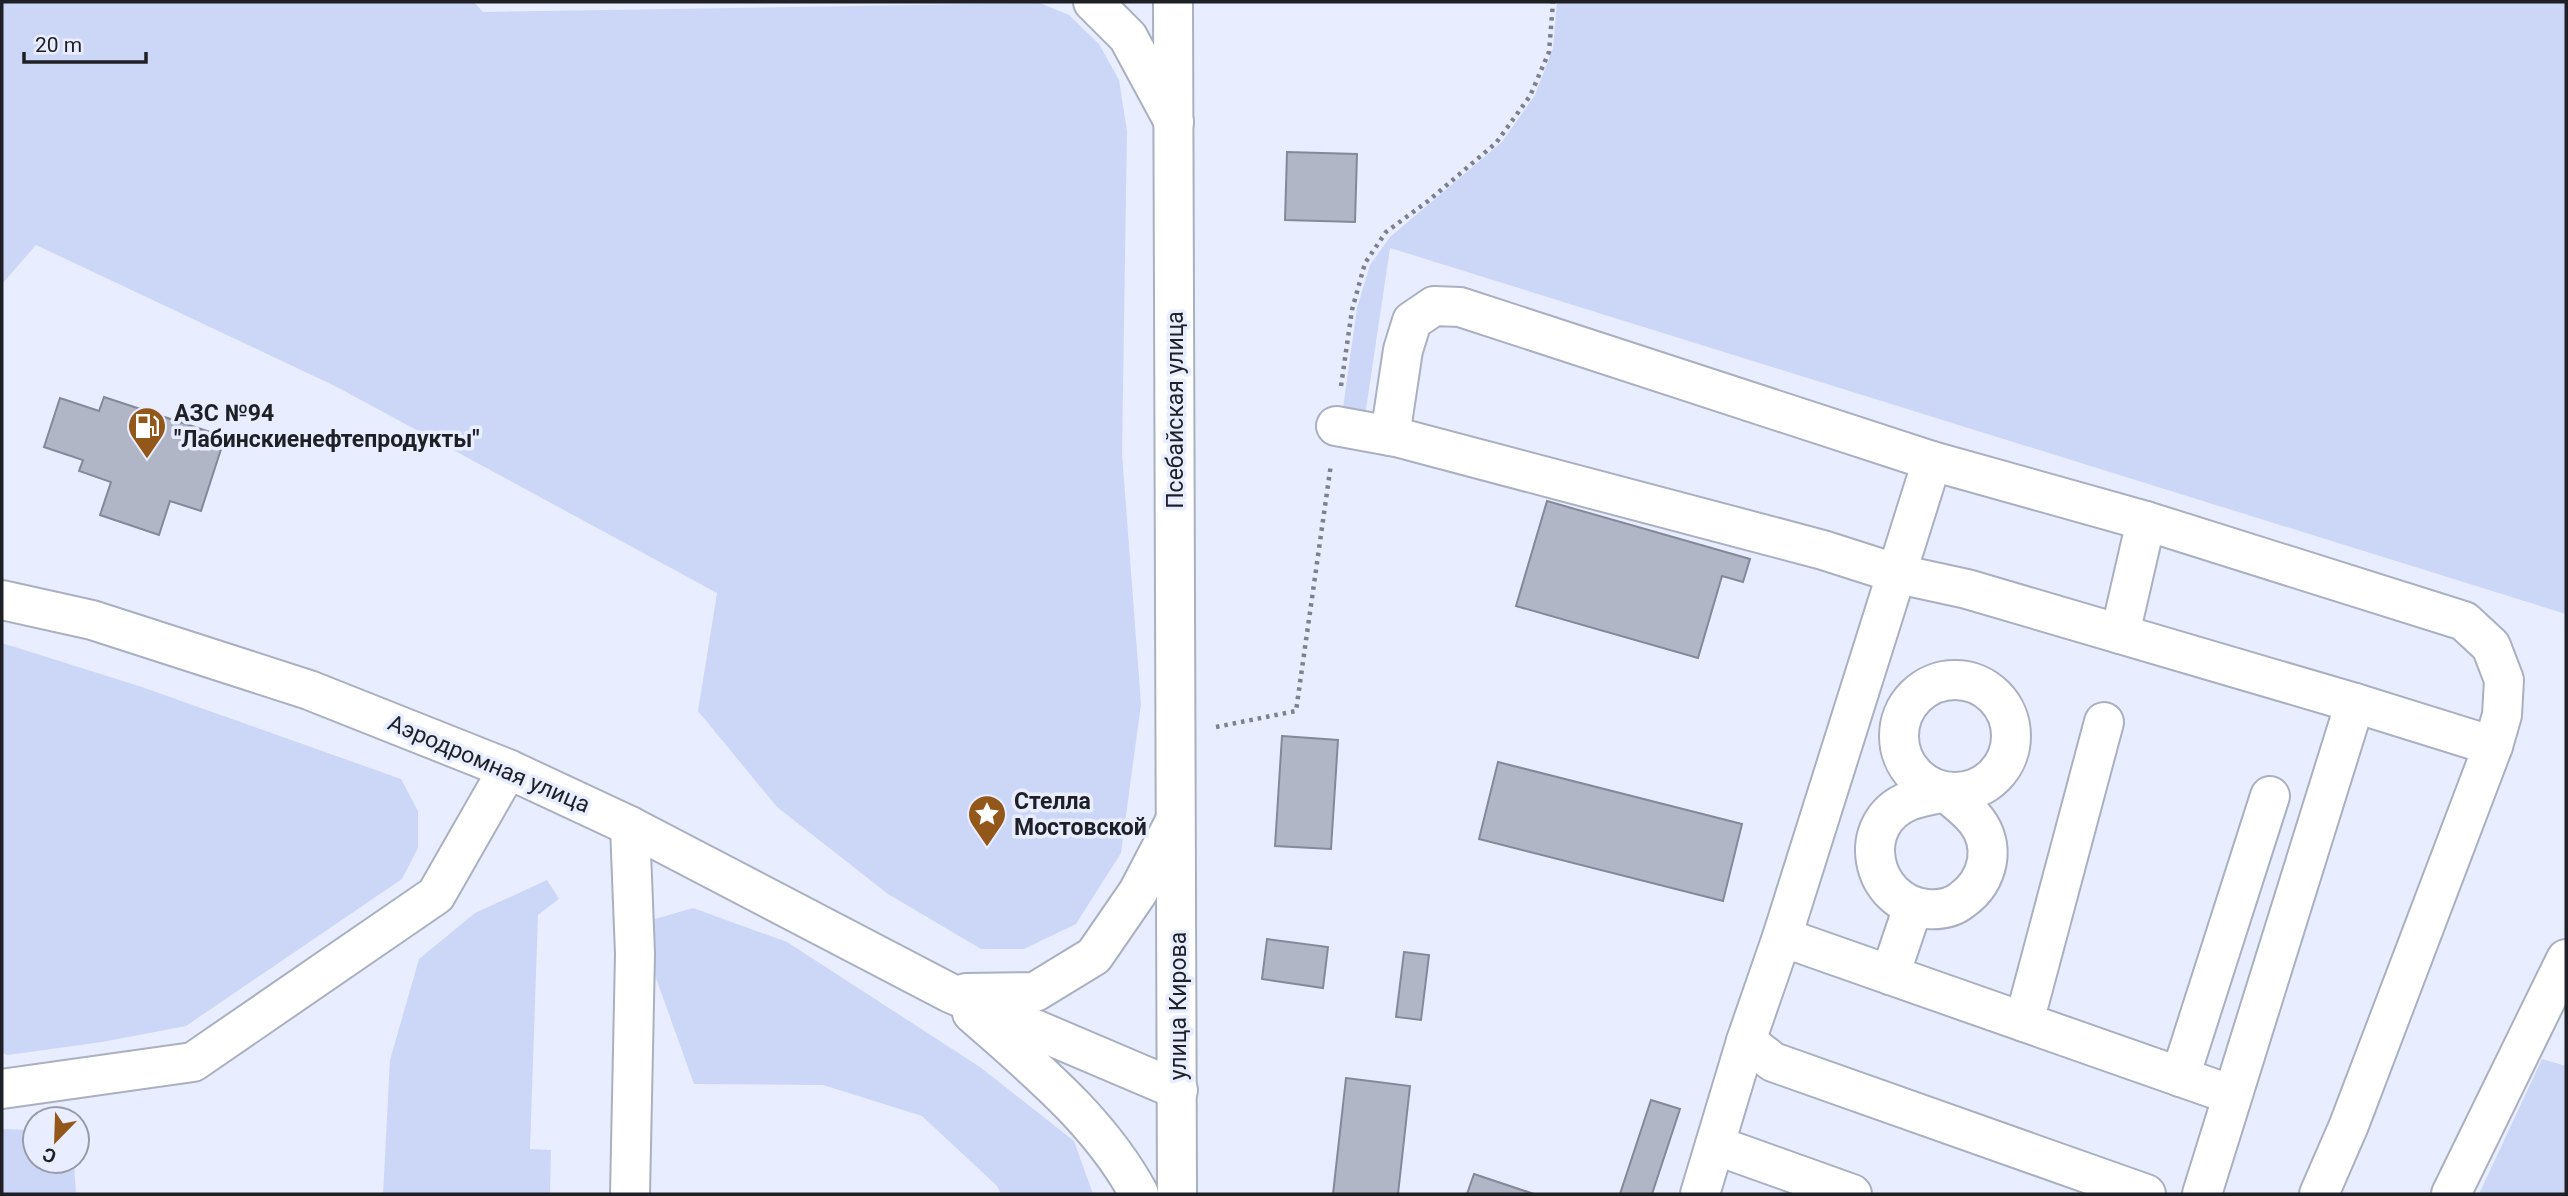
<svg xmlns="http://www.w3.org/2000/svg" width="2568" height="1196" font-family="Roboto,sans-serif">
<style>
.green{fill:#ccd7f7}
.building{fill:#b0b6c6;stroke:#838998;stroke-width:2}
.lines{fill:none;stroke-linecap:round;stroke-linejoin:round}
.minor-casing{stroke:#aab0c0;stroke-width:42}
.major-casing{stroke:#aab0c0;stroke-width:42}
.path{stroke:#7d818c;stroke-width:4.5;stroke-dasharray:3.5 5;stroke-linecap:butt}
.minor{stroke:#fff;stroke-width:38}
.major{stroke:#fff;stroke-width:38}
.labels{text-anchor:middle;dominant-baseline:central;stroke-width:7;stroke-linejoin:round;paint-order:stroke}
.street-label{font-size:23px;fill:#1e2026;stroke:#e8eeff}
.poi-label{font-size:23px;font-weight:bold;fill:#1e2026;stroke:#e8eeff;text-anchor:start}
</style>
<rect width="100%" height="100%" fill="#e8eeff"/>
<g class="green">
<polygon points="2,2 474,2 483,12 1040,3 1069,15 1099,44 1119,80 1127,131 1122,453 1141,704 1121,853 1076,924 1024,949 981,949 888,894 777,807 698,711 717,593 337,387 36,245 2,284"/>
<polygon points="1557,2 2566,2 2566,614 1390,248 1364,423 1343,408 1357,308 1370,265 1390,237 1502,142 1535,95 1553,48"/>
<polygon points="2,643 142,687 401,779 418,811 418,848 402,879 186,1026 102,1042 8,1055 2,1053"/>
<polygon points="547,880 559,899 538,915 530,1149 551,1150 550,1194 383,1194 390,1060 419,959 475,913"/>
<polygon points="693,908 787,942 980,1067 1074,1141 1093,1194 1001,1194 997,1186 922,1116 823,1085 694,1084 647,953 655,919"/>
<polygon points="2542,1059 2566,1066 2566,1194 2479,1194"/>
<polygon points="2,1129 35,1130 35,1161 74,1161 76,1194 2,1194"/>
</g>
<g class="building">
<polygon points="1287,152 1357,154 1355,222 1285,220"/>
<polygon points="104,397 225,437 201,511 170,501 159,535 100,515 111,482 79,471 83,460 44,447 60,398 99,411"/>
<polygon points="1547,501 1750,559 1743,582 1722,576 1698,658 1516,606"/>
<polygon points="1282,736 1338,740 1331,849 1275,846"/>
<polygon points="1498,762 1742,824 1723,901 1479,839"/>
<polygon points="1267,939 1328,947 1323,988 1262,979"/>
<polygon points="1404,952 1429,955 1421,1020 1396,1017"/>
<polygon points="1346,1078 1410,1086 1398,1194 1333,1194"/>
<polygon points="1651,1100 1680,1109 1652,1194 1620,1194"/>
<polygon points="1474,1174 1534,1194 1467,1194"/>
</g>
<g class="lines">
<defs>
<g id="minor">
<polyline points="1093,2 1128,37 1174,122"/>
<polyline points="1336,426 1396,437 1823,550 1898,574 1967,589 2355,703 2493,746 2349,1125 2319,1194"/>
<polyline points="1390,436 1403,350 1412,321 1434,306 1460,307 1932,461"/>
<polyline points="2120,634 2146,521"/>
<circle cx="1955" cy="736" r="56"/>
<path d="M1945 792C1968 810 1992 828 1987 861 1984 878 1976 890 1962 900 1952 908 1939 910 1927 909 1870 903 1854 823 1909 801 1920 797 1933 795 1945 792Z"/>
<polyline points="1782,937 2232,1095"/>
<polyline points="1890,975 1913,907"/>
<polyline points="2024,1022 2104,722"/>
<polyline points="1746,1041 1773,1062 2146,1194"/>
<polyline points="2180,1077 2270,796"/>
<polyline points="2,1089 193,1062 436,895 508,769"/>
<polyline points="1715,1145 1852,1194"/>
<polyline points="630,1194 635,954 630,826"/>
<polyline points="1700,1194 1746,1041 1782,937 1932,461 2146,521 2464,621 2491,646 2504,680 2502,715 2493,746"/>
<polyline points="2202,1194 2355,703"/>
<polyline points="2451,1194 2566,959"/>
</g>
<g id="major">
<polyline points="1173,2 1177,1194"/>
<polyline points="2,600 92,620 309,690 508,769 630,826 950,993 1178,1090"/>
<polyline points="966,993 1035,992 1094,956 1138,892 1174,823"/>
<path d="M972 1013C1033 1067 1100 1121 1139 1194"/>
</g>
</defs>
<use href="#minor" class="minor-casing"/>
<use href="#major" class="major-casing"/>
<g class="path">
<polyline points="1341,386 1352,310 1365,263 1386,232 1428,201 1496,143 1530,96 1549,52 1553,2"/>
<polyline points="1216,727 1296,711 1331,464"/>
</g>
<use href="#minor" class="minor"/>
<use href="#major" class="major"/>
</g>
<defs>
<symbol id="fuel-pin" viewBox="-11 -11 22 30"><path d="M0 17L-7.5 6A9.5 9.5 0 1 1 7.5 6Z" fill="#935719" stroke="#e8eeff"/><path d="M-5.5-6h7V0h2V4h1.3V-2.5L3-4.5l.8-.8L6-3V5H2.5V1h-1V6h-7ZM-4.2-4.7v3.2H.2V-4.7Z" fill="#fff"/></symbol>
<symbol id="sight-pin" viewBox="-11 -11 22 30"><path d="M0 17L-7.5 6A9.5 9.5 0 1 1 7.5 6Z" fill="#935719" stroke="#e8eeff"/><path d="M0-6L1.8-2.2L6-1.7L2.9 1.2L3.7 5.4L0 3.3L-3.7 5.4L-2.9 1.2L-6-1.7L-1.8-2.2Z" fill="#fff"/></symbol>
</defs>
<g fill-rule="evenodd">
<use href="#fuel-pin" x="125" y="404" width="44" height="60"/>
<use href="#sight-pin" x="965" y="792" width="44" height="60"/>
</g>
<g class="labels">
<g class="street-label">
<text transform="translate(1175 410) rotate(-90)">Псебайская улица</text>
<text transform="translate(489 764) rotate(23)">Аэродромная улица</text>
<text transform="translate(1178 1006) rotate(-90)">улица Кирова</text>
</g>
<g class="poi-label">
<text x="174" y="413">АЗС №94<tspan x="174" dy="26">"Лабинскиенефтепродукты"</tspan></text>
<text x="1014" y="801">Стелла<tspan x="1014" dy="26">Мостовской</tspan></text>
</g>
</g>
<rect width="2568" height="1196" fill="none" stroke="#1e2026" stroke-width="7"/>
<g transform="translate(56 1140) rotate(203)"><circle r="33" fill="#e8eeff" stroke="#979ca8" stroke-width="2"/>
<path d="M0-5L12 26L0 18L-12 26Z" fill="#935719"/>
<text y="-10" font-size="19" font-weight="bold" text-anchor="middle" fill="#1e2026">С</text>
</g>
<path d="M24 52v10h122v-10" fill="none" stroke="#1e2026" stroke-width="3.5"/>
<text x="35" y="52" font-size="21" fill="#1e2026" stroke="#e8eeff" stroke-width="5" paint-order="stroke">20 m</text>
</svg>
